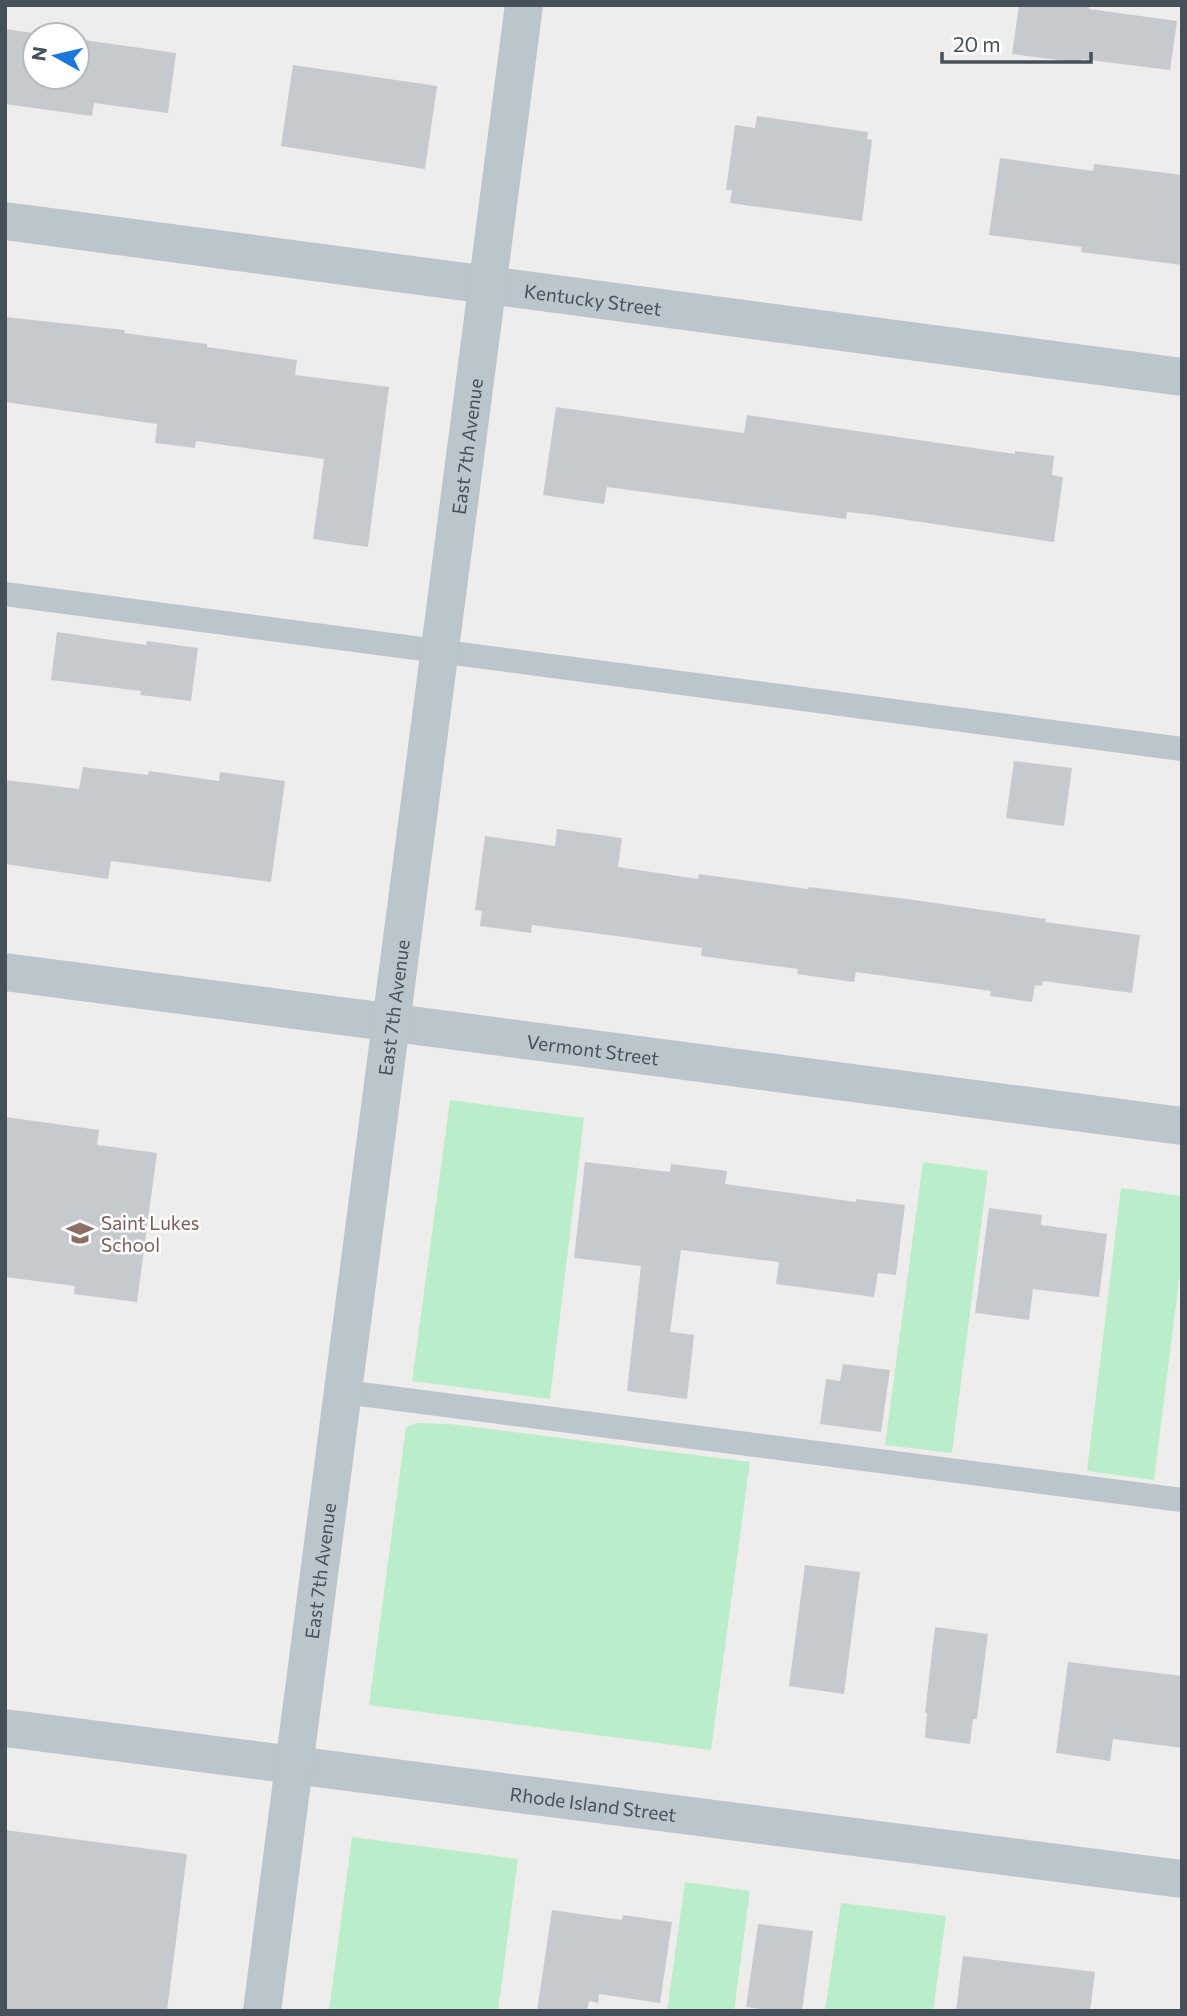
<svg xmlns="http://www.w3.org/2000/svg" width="1187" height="2016" font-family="Commissioner,sans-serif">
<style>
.grass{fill:#baeecb}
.building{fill:#c6cacf}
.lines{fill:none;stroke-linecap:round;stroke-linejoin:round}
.service{stroke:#bac5cc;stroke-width:24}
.minor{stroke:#bac5cc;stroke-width:38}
.labels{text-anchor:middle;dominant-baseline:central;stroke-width:5;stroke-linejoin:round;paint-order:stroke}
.street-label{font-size:19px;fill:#455159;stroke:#fff}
.education-label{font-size:19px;fill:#785e54;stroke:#fff;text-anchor:start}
</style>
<rect width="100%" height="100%" fill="#efecec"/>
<g class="grass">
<polygon points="450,1100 584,1118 550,1399 412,1381"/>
<polygon points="923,1162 988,1171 952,1453 885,1445"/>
<polygon points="1121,1188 1182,1196 1182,1257 1154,1480 1087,1471"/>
<polygon points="417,1423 450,1424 750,1462 711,1750 369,1705 406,1427"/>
<polygon points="352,1837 518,1859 498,2011 329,2011"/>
<polygon points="685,1882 750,1891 734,2011 667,2011"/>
<polygon points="841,1903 946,1916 933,2011 825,2011"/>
</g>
<g class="building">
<polygon points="1019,5 1089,5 1089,9 1177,21 1170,70 1082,59 1081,63 1012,54"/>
<polygon points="5,29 47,35 35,35 35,77 77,77 77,39 176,53 168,113 94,103 92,116 5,104"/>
<polygon points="293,65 437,86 425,169 281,146"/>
<polygon points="757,116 868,132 867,139 872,140 862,221 730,203 732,190 726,190 735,125 755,128"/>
<polygon points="1000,158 1093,171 1094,164 1182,175 1182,265 1081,252 1082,247 989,235"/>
<polygon points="5,317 125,330 124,333 207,344 207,347 297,360 295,375 389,387 368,547 313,539 324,459 196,441 195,448 155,443 157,424 5,402"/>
<polygon points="556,407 744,433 747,415 1015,454 1015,451 1054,456 1052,475 1063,477 1054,542 874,515 847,512 846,519 607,487 604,504 543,495"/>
<polygon points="57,632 146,645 147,641 198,648 191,701 140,695 141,691 51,680"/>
<polygon points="1014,761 1072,768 1064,826 1006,818"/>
<polygon points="83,767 148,775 149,771 219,781 220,772 285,781 271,882 111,861 108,879 5,864 5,780 79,789"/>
<polygon points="557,829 622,838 618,867 698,879 699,874 808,889 809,887 907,899 1046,919 1045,922 1140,935 1132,993 1043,981 1042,986 1035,985 1032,1002 990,996 991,991 856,972 854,982 797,974 798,969 701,956 702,948 609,935 532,925 531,933 480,926 482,911 475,910 485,836 555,846"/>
<polygon points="5,1117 99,1130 97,1145 157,1153 137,1302 74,1294 75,1286 5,1277"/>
<polygon points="585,1162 670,1172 671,1164 727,1171 725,1184 856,1202 856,1199 905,1205 896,1275 878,1273 874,1297 776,1284 779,1262 681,1250 670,1332 694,1335 687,1399 627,1391 641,1266 574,1258"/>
<polygon points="989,1208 1042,1215 1041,1225 1107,1234 1099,1297 1033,1289 1029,1320 975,1313"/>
<polygon points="843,1364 890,1370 881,1432 820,1424 826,1379 840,1381"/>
<polygon points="805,1565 860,1572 844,1694 789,1686"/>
<polygon points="935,1627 988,1634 977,1719 973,1719 970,1744 925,1738 927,1713 925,1713"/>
<polygon points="1068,1662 1182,1676 1182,1748 1113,1739 1110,1761 1056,1753"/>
<polygon points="5,1830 187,1854 167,2011 5,2011"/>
<polygon points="552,1910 622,1920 623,1915 672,1922 660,2003 599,1994 598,2003 589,2001 587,2011 537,2011"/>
<polygon points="758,1924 813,1931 802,2011 772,2011 746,2007"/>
<polygon points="963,1956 1095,1972 1090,2011 956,2011"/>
</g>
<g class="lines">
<g class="service">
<polyline points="5,594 1182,749"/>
<polyline points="345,1392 1182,1500"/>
</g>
<g class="minor">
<path id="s1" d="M5 221 1182 377"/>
<path id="s2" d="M5 972 1182 1126"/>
<path id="s3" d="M5 1728 1182 1879"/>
<path id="s4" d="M262 2011 524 5"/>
</g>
</g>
<defs>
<symbol id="school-bare" viewBox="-9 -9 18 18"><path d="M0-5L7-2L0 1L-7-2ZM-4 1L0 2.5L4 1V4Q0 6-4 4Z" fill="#8d6e63" stroke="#fff" stroke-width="2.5" paint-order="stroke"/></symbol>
</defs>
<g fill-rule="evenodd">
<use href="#school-bare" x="61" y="1214" width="38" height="38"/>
</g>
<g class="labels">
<g class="street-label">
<text stroke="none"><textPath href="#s1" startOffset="593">Kentucky Street</textPath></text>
<text stroke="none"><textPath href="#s4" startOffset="1578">East 7th Avenue</textPath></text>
<text stroke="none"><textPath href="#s4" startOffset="1012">East 7th Avenue</textPath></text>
<text stroke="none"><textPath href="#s2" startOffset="593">Vermont Street</textPath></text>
<text stroke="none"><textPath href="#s4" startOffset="444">East 7th Avenue</textPath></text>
<text stroke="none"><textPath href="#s3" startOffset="593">Rhode Island Street</textPath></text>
</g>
<g class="education-label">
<text x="101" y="1222">Saint Lukes<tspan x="101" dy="22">School</tspan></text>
</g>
</g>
<rect width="1187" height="2016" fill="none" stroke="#455159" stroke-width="14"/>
<g transform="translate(56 56) rotate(278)"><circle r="33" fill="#ffffff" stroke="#b5b9bd" stroke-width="2"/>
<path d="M0-5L12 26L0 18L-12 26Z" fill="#1a77db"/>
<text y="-10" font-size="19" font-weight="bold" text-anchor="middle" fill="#455159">N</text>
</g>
<path d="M942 52v10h149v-10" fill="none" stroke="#455159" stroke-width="3.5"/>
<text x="953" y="52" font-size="21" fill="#455159" stroke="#ffffff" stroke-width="5" paint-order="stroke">20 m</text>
</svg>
